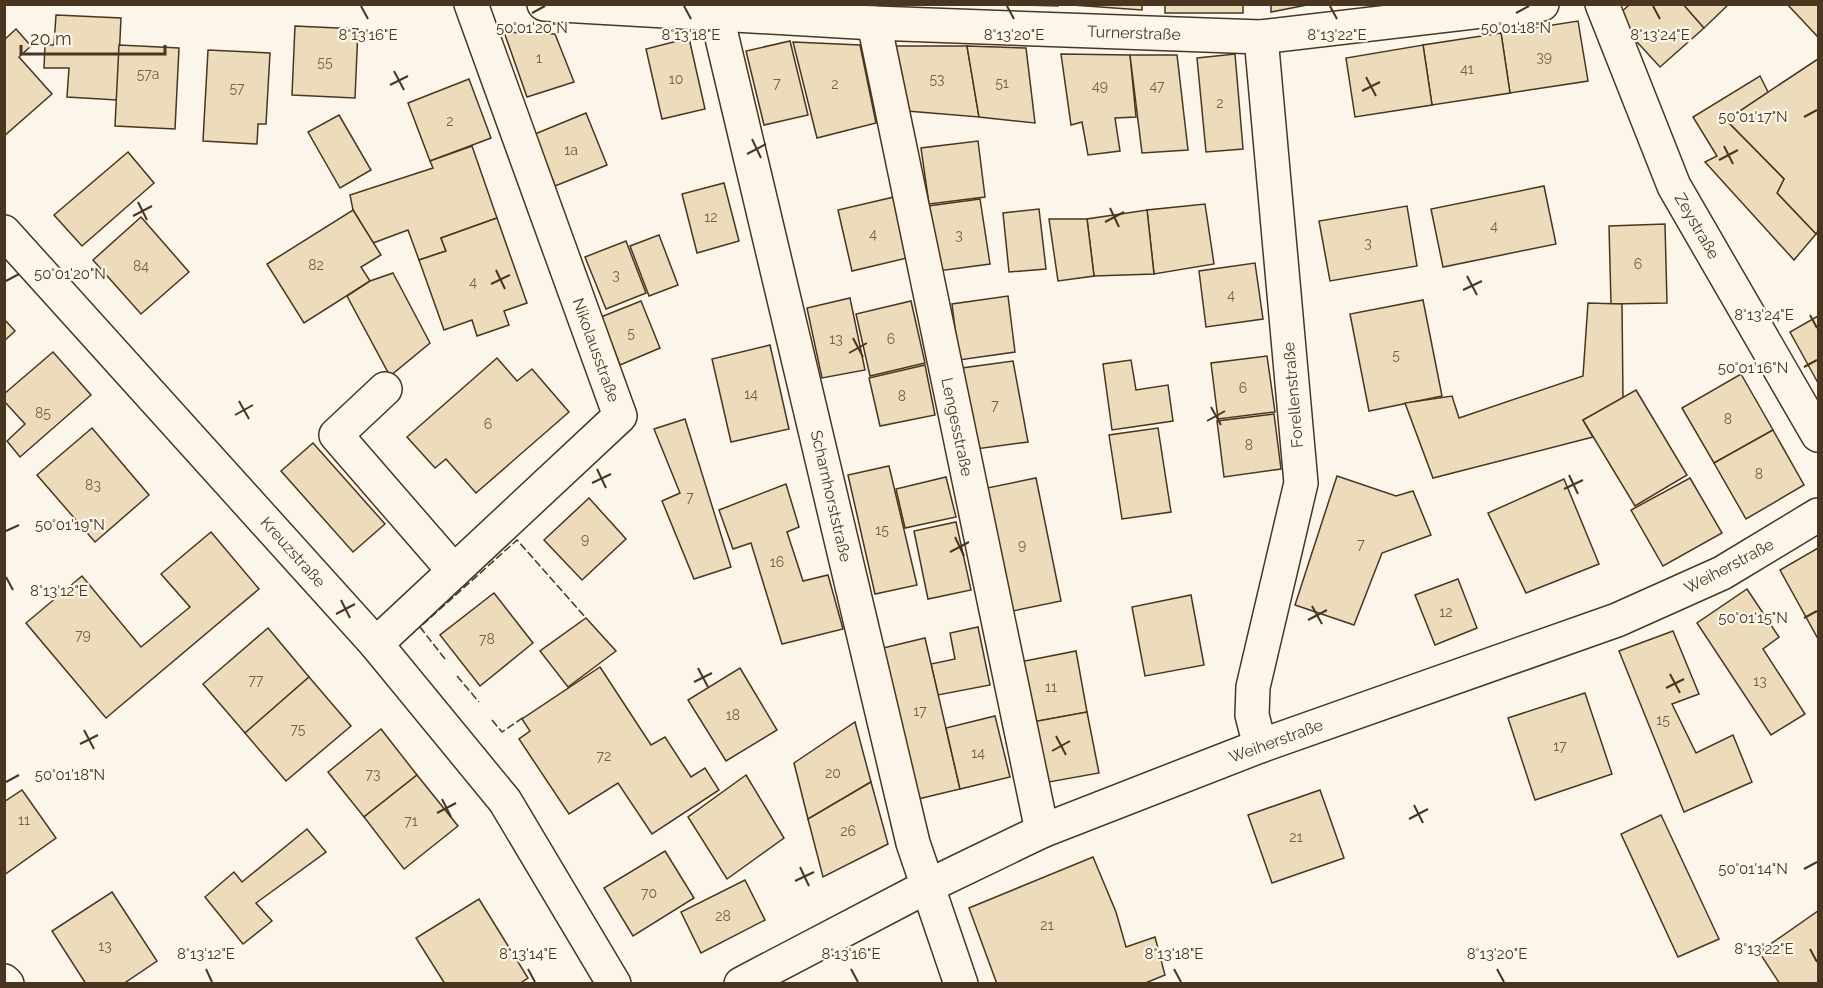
<svg xmlns="http://www.w3.org/2000/svg" width="1823" height="988" font-family="Raleway,sans-serif">
<style>
.building{fill:#ecdcbc;stroke:#4a3520;stroke-width:1.5}
.lines{fill:none;stroke-linecap:round;stroke-linejoin:round}
.minor-casing{stroke:#4a3520;stroke-width:36}
.minor{stroke:#fbf6e9;stroke-width:33}
.fence{stroke:#4a3520;stroke-width:1.5;stroke-dasharray:8 3;stroke-linecap:butt}
.ticks{fill:none;stroke:#4a3520;stroke-width:2}
.labels{text-anchor:middle;dominant-baseline:central;stroke-width:4.5;stroke-linejoin:round;paint-order:stroke}
.number-label{font-size:14px;fill:#725f47}
.street-label{font-size:16px;fill:#4a3520;stroke:#fbf6e9}
.ticks-label{font-size:15px;text-anchor:middle;fill:#4a3520;stroke:#fbf6e9;stroke-width:4.5;stroke-linejoin:round;paint-order:stroke}
</style>
<rect width="100%" height="100%" fill="#fbf6e9"/>
<g class="building">
<polygon points="989,4 1058,4 1058,6"/>
<polygon points="1058,4 1142,4 1142,10"/>
<rect x="1165" y="4" width="78" height="9"/>
<polygon points="1271,4 1312,4 1271,12"/>
<polygon points="1630,4 1683,4 1704,28 1660,67 1615,18"/>
<polygon points="1683,4 1729,4 1704,28"/>
<polygon points="1787,4 1818,4 1818,37"/>
<polygon points="56,15 121,18 117,100 67,97 69,68 44,68 45,45 54,45"/>
<polygon points="1578,21 1588,81 1510,93 1501,33"/>
<polygon points="295,26 358,29 355,98 292,95"/>
<polygon points="16,29 31,46 19,57 52,94 4,136 4,40"/>
<polygon points="504,32 555,34 574,82 527,97"/>
<polygon points="1501,33 1510,93 1432,105 1423,45"/>
<polygon points="689,38 705,109 662,119 646,49"/>
<polygon points="790,41 808,115 764,125 746,51"/>
<polygon points="793,42 860,45 876,123 817,138"/>
<polygon points="119,45 179,48 175,129 115,126"/>
<polygon points="1423,45 1432,105 1355,117 1346,58"/>
<polygon points="894,46 967,46 979,117 907,111"/>
<polygon points="967,46 1026,48 1035,123 979,117"/>
<polygon points="208,50 270,53 266,124 258,124 257,144 203,141"/>
<polygon points="1061,54 1130,55 1136,117 1115,118 1120,151 1088,155 1082,122 1071,125"/>
<polygon points="1235,54 1243,149 1206,152 1197,58"/>
<polygon points="1130,55 1177,55 1188,150 1142,153"/>
<polygon points="1818,59 1818,231 1816,234 1777,193 1784,179 1726,120"/>
<polygon points="1760,76 1768,92 1726,120 1784,179 1777,193 1816,234 1794,260 1705,162 1717,156 1693,117"/>
<polygon points="469,79 491,138 430,161 408,103"/>
<polygon points="586,113 607,165 555,186 535,134"/>
<polygon points="339,115 371,170 340,188 308,132"/>
<polygon points="978,141 985,197 929,204 921,148"/>
<polygon points="472,146 497,218 441,238 446,251 419,260 408,230 373,243 353,210 350,195 433,168 430,161"/>
<polygon points="128,152 154,183 82,246 54,215"/>
<polygon points="724,183 739,241 697,253 682,194"/>
<polygon points="1544,186 1556,244 1443,267 1431,209"/>
<polygon points="894,197 907,258 852,271 838,210"/>
<polygon points="980,199 990,264 938,271 928,206"/>
<polygon points="1205,204 1214,264 1154,274 1147,210"/>
<polygon points="1407,206 1417,266 1330,281 1319,221"/>
<polygon points="1039,209 1046,269 1009,272 1003,213"/>
<polygon points="353,210 381,255 361,267 370,281 304,323 267,264"/>
<polygon points="1147,210 1154,274 1094,276 1087,219"/>
<polygon points="141,217 189,272 141,314 93,260"/>
<polygon points="497,218 527,303 504,311 509,325 477,336 472,320 444,330 419,260 446,251 441,238"/>
<polygon points="1049,219 1087,219 1094,276 1058,281"/>
<polygon points="1665,224 1667,303 1611,304 1609,226"/>
<polygon points="659,235 678,285 649,296 630,246"/>
<polygon points="626,241 646,293 606,309 585,257"/>
<polygon points="1255,263 1263,319 1206,327 1199,271"/>
<polygon points="393,273 430,343 390,376 347,296 370,281"/>
<polygon points="1008,296 1015,352 959,360 952,304"/>
<polygon points="850,298 865,370 822,378 807,308"/>
<polygon points="1423,300 1442,396 1369,411 1350,314"/>
<polygon points="641,301 660,348 620,365 601,317"/>
<polygon points="911,301 925,363 870,376 856,314"/>
<polygon points="1588,303 1622,304 1623,398 1583,420 1593,437 1433,478 1405,403 1452,396 1459,418 1583,376"/>
<polygon points="1818,316 1818,383 1790,332"/>
<polygon points="4,319 15,331 4,341"/>
<polygon points="770,345 789,429 731,442 712,359"/>
<polygon points="53,352 91,395 20,457 7,441 25,424 4,401 4,394"/>
<polygon points="1267,356 1275,412 1218,419 1211,363"/>
<polygon points="497,358 517,381 532,369 569,412 476,493 446,459 435,468 407,437"/>
<polygon points="1131,360 1136,390 1168,385 1173,421 1112,430 1103,364"/>
<polygon points="1013,361 1028,442 976,449 962,368"/>
<polygon points="925,365 935,415 880,426 869,378"/>
<polygon points="1741,374 1773,430 1714,463 1682,408"/>
<polygon points="1636,390 1687,475 1635,506 1583,420"/>
<polygon points="1274,414 1281,469 1224,477 1217,421"/>
<polygon points="685,419 731,567 694,579 662,501 680,493 654,429"/>
<polygon points="92,428 149,495 95,542 37,475"/>
<polygon points="1158,428 1171,512 1122,519 1109,435"/>
<polygon points="1773,430 1804,485 1746,519 1714,463"/>
<polygon points="313,443 385,524 353,552 281,471"/>
<polygon points="889,466 917,585 875,594 848,475"/>
<polygon points="1337,476 1396,496 1413,491 1431,535 1382,553 1354,625 1295,605"/>
<polygon points="946,477 956,517 905,528 896,489"/>
<polygon points="1036,478 1061,601 1008,612 982,489"/>
<polygon points="1690,478 1722,533 1663,566 1631,510"/>
<polygon points="1564,479 1599,564 1526,593 1488,513"/>
<polygon points="786,484 799,527 787,532 803,581 828,575 843,629 782,644 751,543 733,549 719,510"/>
<polygon points="589,498 626,539 582,580 544,540"/>
<polygon points="956,522 971,590 928,599 914,531"/>
<polygon points="211,532 259,589 106,718 26,623 82,576 141,647 190,607 161,574"/>
<polygon points="1818,548 1818,636 1817,637 1780,570"/>
<polygon points="1458,579 1477,628 1435,645 1415,595"/>
<polygon points="1747,589 1779,637 1763,649 1805,714 1771,735 1697,623"/>
<polygon points="494,593 533,643 480,686 440,635"/>
<polygon points="1191,595 1204,665 1145,676 1132,607"/>
<polygon points="586,618 616,651 568,687 540,651"/>
<polygon points="978,627 990,685 938,695 931,664 955,659 950,633"/>
<polygon points="268,628 309,677 245,733 203,684"/>
<polygon points="1673,631 1699,694 1672,704 1696,753 1733,735 1752,782 1684,812 1619,651"/>
<polygon points="925,638 960,789 918,799 883,648"/>
<polygon points="1076,651 1087,712 1027,723 1015,663"/>
<polygon points="600,667 651,745 665,737 691,777 705,768 719,790 652,834 618,783 569,814 519,739 530,731 522,719"/>
<polygon points="740,668 777,730 726,761 688,700"/>
<polygon points="309,677 351,726 286,781 245,733"/>
<polygon points="1585,693 1612,774 1535,800 1508,718"/>
<polygon points="1087,712 1099,773 1038,784 1027,723"/>
<polygon points="995,716 1010,777 960,789 946,728"/>
<polygon points="855,722 871,782 808,819 794,763"/>
<polygon points="381,729 417,775 364,817 328,772"/>
<polygon points="417,775 458,826 404,869 364,817"/>
<polygon points="746,775 784,838 727,879 688,817"/>
<polygon points="871,782 888,844 823,877 808,819"/>
<polygon points="22,790 56,838 4,875 4,802"/>
<polygon points="1320,790 1344,858 1272,883 1248,815"/>
<polygon points="1661,815 1719,939 1678,957 1621,834"/>
<polygon points="307,829 326,852 256,903 272,921 243,944 205,897 234,872 242,882"/>
<polygon points="665,851 694,898 633,936 604,888"/>
<polygon points="1093,857 1116,912 1126,947 1155,937 1165,975 1143,984 997,984 969,908"/>
<polygon points="745,880 765,920 701,953 681,912"/>
<polygon points="112,892 157,961 123,984 86,984 52,931"/>
<polygon points="479,899 528,978 519,984 445,984 416,938"/>
<polygon points="1818,911 1818,984 1780,984 1759,952"/>
</g>
<g class="lines">
<defs>
<g id="minor">
<polyline points="544,4 874,23 1261,37 1542,4"/>
<polyline points="714,4 913,843 961,984"/>
<polyline points="1602,4 1674,186 1818,435"/>
<polyline points="874,23 1042,831"/>
<polyline points="4,232 376,644 505,801 614,984"/>
<polyline points="385,389 336,435 454,571"/>
<polyline points="376,644 620,416 471,4"/>
<polyline points="1260,746 1252,715 1253,687 1301,483 1261,37"/>
<polyline points="4,981 7,984"/>
<polyline points="741,984 928,886 1042,831 1260,746 1617,620 1722,573 1818,515"/>
</g>
</defs>
<use href="#minor" class="minor-casing"/>
<use href="#minor" class="minor"/>
<g class="fence">
<polyline points="445,659 420,627 517,540 586,618"/>
<polyline points="457,676 479,702"/>
<polyline points="492,720 502,732 524,717"/>
</g>
</g>
<path class="ticks" d="M361 6 368 19M684 6 691 19M1007 6 1014 19M1330 6 1337 19M1653 6 1660 19M532 13 545 6M1516 13 1529 6M394 71 404 90M1366 77 1376 96M390 85 408 76M1362 91 1380 82M1804 117 1817 110M752 139 761 158M1724 146 1733 164M747 154 766 144M1719 160 1738 150M138 202 147 220M1110 208 1119 227M133 216 152 206M1105 222 1124 212M496 270 505 289M1467 276 1477 295M6 281 19 274M491 284 510 275M1463 290 1482 281M1810 315 1817 328M853 338 863 357M849 353 867 343M1804 367 1817 360M239 401 249 419M1211 407 1221 425M235 415 253 405M1207 421 1225 411M597 469 606 488M1569 475 1578 494M592 483 611 474M1564 489 1583 480M6 531 19 525M955 537 964 556M950 552 969 542M6 577 13 590M341 600 350 618M1312 606 1322 624M336 614 355 604M1804 618 1817 611M1308 620 1327 610M698 668 708 687M1670 674 1680 693M694 682 712 673M1666 688 1684 679M84 730 94 749M1056 736 1066 755M80 744 98 735M1052 751 1070 741M6 782 19 775M442 799 451 817M1414 805 1423 823M437 813 456 803M1409 819 1428 809M800 867 809 886M1804 869 1817 862M795 881 814 872M1810 949 1817 962M206 969 212 982M528 969 535 982M851 969 858 982M1174 969 1181 982M1497 969 1504 982"/>
<g class="labels">
<g class="number-label">
<text x="1544" y="57">39</text>
<text x="539" y="58">1</text>
<text x="325" y="62">55</text>
<text x="1467" y="69">41</text>
<text x="148" y="74">57a</text>
<text x="676" y="79">10</text>
<text x="937" y="79">53</text>
<text x="777" y="83">7</text>
<text x="1002" y="83">51</text>
<text x="835" y="84">2</text>
<text x="1100" y="86">49</text>
<text x="1157" y="86">47</text>
<text x="237" y="88">57</text>
<text x="1220" y="103">2</text>
<text x="450" y="121">2</text>
<text x="571" y="150">1a</text>
<text x="711" y="217">12</text>
<text x="1494" y="226">4</text>
<text x="873" y="234">4</text>
<text x="959" y="235">3</text>
<text x="1368" y="243">3</text>
<text x="1638" y="264">6</text>
<text x="316" y="265">82</text>
<text x="141" y="266">84</text>
<text x="616" y="275">3</text>
<text x="473" y="282">4</text>
<text x="1231" y="295">4</text>
<text x="631" y="333">5</text>
<text x="836" y="339">13</text>
<text x="891" y="339">6</text>
<text x="1396" y="355">5</text>
<text x="1243" y="388">6</text>
<text x="751" y="394">14</text>
<text x="902" y="396">8</text>
<text x="995" y="405">7</text>
<text x="43" y="413">85</text>
<text x="1728" y="419">8</text>
<text x="488" y="424">6</text>
<text x="1249" y="445">8</text>
<text x="1759" y="474">8</text>
<text x="93" y="485">83</text>
<text x="690" y="497">7</text>
<text x="882" y="530">15</text>
<text x="585" y="539">9</text>
<text x="1361" y="544">7</text>
<text x="1022" y="545">9</text>
<text x="777" y="562">16</text>
<text x="1446" y="612">12</text>
<text x="83" y="635">79</text>
<text x="487" y="639">78</text>
<text x="256" y="680">77</text>
<text x="1760" y="681">13</text>
<text x="1051" y="687">11</text>
<text x="920" y="711">17</text>
<text x="733" y="715">18</text>
<text x="1663" y="720">15</text>
<text x="298" y="729">75</text>
<text x="1560" y="746">17</text>
<text x="978" y="753">14</text>
<text x="604" y="756">72</text>
<text x="833" y="773">20</text>
<text x="373" y="774">73</text>
<text x="24" y="820">11</text>
<text x="411" y="821">71</text>
<text x="848" y="831">26</text>
<text x="1296" y="837">21</text>
<text x="649" y="893">70</text>
<text x="723" y="916">28</text>
<text x="1047" y="925">21</text>
<text x="105" y="946">13</text>
</g>
<g class="street-label">
<text transform="translate(1134 33) rotate(2)">Turnerstraße</text>
<text transform="translate(1697 226) rotate(60)">Zeystraße</text>
<text transform="translate(596 350) rotate(70)">Nikolausstraße</text>
<text transform="translate(1293 395) rotate(-95)">Forellenstraße</text>
<text transform="translate(957 427) rotate(78)">Lengesstraße</text>
<text transform="translate(831 496) rotate(77)">Scharnhorststraße</text>
<text transform="translate(293 552) rotate(48)">Kreuzstraße</text>
<text transform="translate(1729 566) rotate(-28)">Weiherstraße</text>
<text transform="translate(1276 741) rotate(-20)">Weiherstraße</text>
</g>
</g>
<g class="ticks-label">
<text x="532" y="33">50°01'20"N</text>
<text x="1516" y="33">50°01'18"N</text>
<text x="368" y="40">8°13'16"E</text>
<text x="691" y="40">8°13'18"E</text>
<text x="1014" y="40">8°13'20"E</text>
<text x="1337" y="40">8°13'22"E</text>
<text x="1660" y="40">8°13'24"E</text>
<text x="1753" y="122">50°01'17"N</text>
<text x="70" y="279">50°01'20"N</text>
<text x="1764" y="320">8°13'24"E</text>
<text x="1753" y="373">50°01'16"N</text>
<text x="70" y="530">50°01'19"N</text>
<text x="59" y="596">8°13'12"E</text>
<text x="1753" y="623">50°01'15"N</text>
<text x="70" y="780">50°01'18"N</text>
<text x="1753" y="874">50°01'14"N</text>
<text x="1764" y="954">8°13'22"E</text>
<text x="206" y="959">8°13'12"E</text>
<text x="528" y="959">8°13'14"E</text>
<text x="851" y="959">8°13'16"E</text>
<text x="1174" y="959">8°13'18"E</text>
<text x="1497" y="959">8°13'20"E</text>
</g>
<rect width="1823" height="988" fill="none" stroke="#4a3520" stroke-width="12"/>
<path d="M21 45v9h144v-9" fill="none" stroke="#4a3520" stroke-width="3"/>
<text x="30" y="45" font-size="18" fill="#4a3520" stroke="#fbf6e9" stroke-width="4.5" paint-order="stroke">20 m</text>
</svg>
